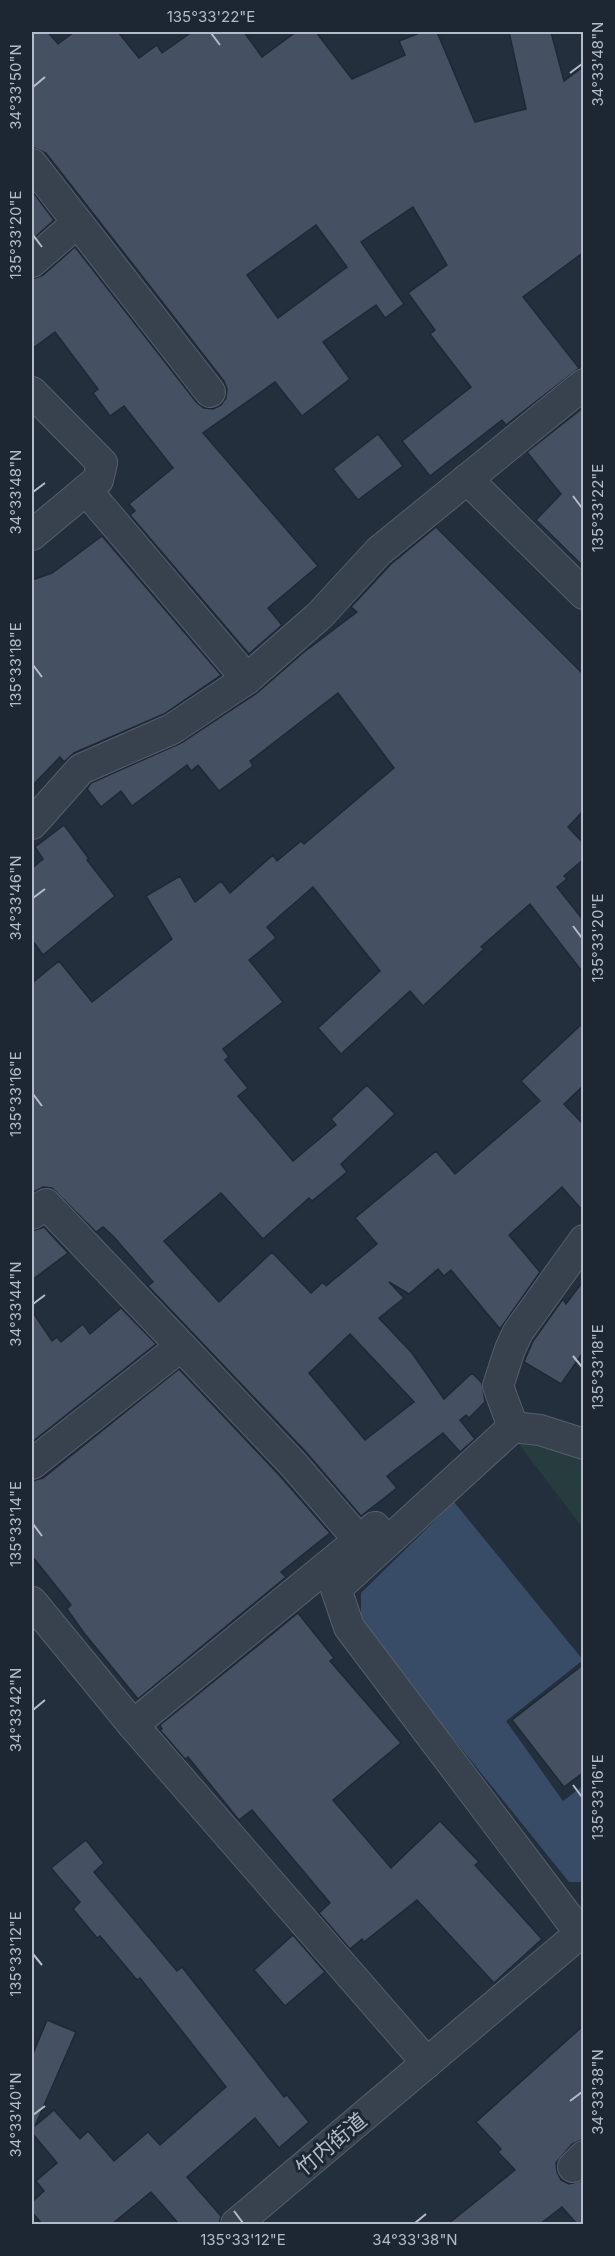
<svg xmlns="http://www.w3.org/2000/svg" width="615" height="2256" font-family="Inter,'Noto Sans JP',sans-serif">
<style>
.green{fill:#263c3f}
.water{fill:#394c67}
.building{fill:#455162;stroke:#1f2835;stroke-width:1.5;fill-rule:evenodd}
.lines{fill:none;stroke-linecap:round;stroke-linejoin:round}
.minor-casing{stroke:#565f6c;stroke-width:32}
.minor{stroke:#38414e;stroke-width:30}
.ticks{fill:none;stroke:#b4bcc9;stroke-width:2}
.labels{text-anchor:middle;dominant-baseline:central;stroke-width:6;stroke-linejoin:round;paint-order:stroke}
.street-label{font-size:21px;fill:#b4bcc9;stroke:#1d2633}
.neatline{fill:none;stroke:#b4bcc9;stroke-width:2}
.ticks-label{font-size:15px;text-anchor:middle;fill:#b4bcc9}
</style>
<rect width="100%" height="100%" fill="#242f3e"/>
<polygon class="green" points="523,1438 583,1457 583,1528 518,1443"/>
<polygon class="water" points="454,1502 583,1660 506,1721 563,1801 583,1786 583,1882 569,1882 361,1624 361,1593"/>
<g class="building">
<path d="M32 32H48L58 44 74 32H118L139 58 157 45 162 53 192 32H244L262 57 296 32H316L352 79 405 55 399 41 422 32H437L475 122 526 109 509 32H551L564 81 584 66V252L523 297 579 368 506 425 502 420 430 476 402 441 471 387 430 334 435 330 408 293 447 265 413 207 361 242 404 304 385 318 376 305 323 342 350 379 302 416 275 382 203 433 318 566 268 608 282 625 249 654 130 515 135 511 129 504 173 468 124 406 110 416 93 393 98 389 55 332 32 349V279L43 275 75 247 197 403 204 408 213 409 221 405 226 398 227 389 224 381 46 153 32 147ZM316 225 347 267 278 318 247 275Z"/>
<polygon points="32,191 54,220 32,240"/>
<polygon points="584,407 584,567 536,520 561,494 527,452"/>
<polygon points="378,434 403,466 358,500 333,469"/>
<path d="M436 527 584 675V810L568 827 584 844V859L564 876 567 879 557 887 584 921V974L530 904 481 947 484 949 423 1006 410 991 341 1054 318 1028 380 971 313 887 267 927 276 938 249 960 283 1002 223 1049 229 1057 225 1060 248 1088 238 1096 293 1161 336 1125 331 1119 367 1085 395 1114 341 1164 347 1172 312 1201 309 1198 263 1239 221 1193 164 1241 219 1302 272 1252 311 1293 323 1282 326 1286 377 1244 355 1218 436 1151 455 1174 540 1101 521 1081 584 1022V1085L564 1104 583 1124V1211L562 1187 509 1235 540 1272 500 1329 451 1270 444 1276 438 1269 409 1294 389 1282 404 1298 379 1318 412 1353 444 1399 472 1373 482 1383 485 1402 469 1418 466 1415 460 1420 475 1439 460 1452 443 1433 387 1476 397 1488 361 1516 306 1452 148 1286 153 1282 114 1237 103 1227 96 1232 52 1188 43 1187 32 1193V983L59 961 92 1002 172 939 146 896 180 876 195 902 221 881 230 893 273 855 277 861 301 841 304 844 394 768 338 693 250 761 253 766 219 791 198 765 191 771 187 765 132 806 121 791 101 807 87 789 91 783 181 743 257 693 304 652 357 612 351 607 391 564ZM350 1334 414 1402 365 1440 309 1373Z"/>
<polygon points="102,536 221,675 164,714 74,753 64,762 60,757 32,786 32,580 52,573"/>
<polygon points="64,825 89,859 87,860 115,896 43,955 32,940 32,868 43,859 35,847"/>
<polygon points="44,1227 68,1253 32,1280 32,1231"/>
<polygon points="584,1280 584,1351 561,1384 524,1362 533,1341 563,1299 566,1304"/>
<polygon points="121,1308 156,1344 32,1442 32,1311 52,1341 57,1337 61,1342 83,1324 90,1334"/>
<polygon points="179,1369 280,1476 330,1533 281,1572 286,1577 138,1699 84,1633 67,1609 71,1605 32,1556 32,1481 43,1478"/>
<polygon points="298,1613 334,1658 330,1661 401,1743 333,1800 391,1868 440,1821 479,1862 475,1865 542,1939 494,1983 417,1900 364,1942 362,1939 350,1949 319,1913 330,1903 252,1810 239,1820 188,1757 185,1759 160,1730 162,1729 160,1725"/>
<polygon points="584,1664 584,1772 564,1787 512,1720"/>
<polygon points="86,1840 104,1863 94,1872 177,1971 182,1967 284,2097 287,2095 309,2122 279,2148 255,2118 187,2177 221,2216 219,2224 179,2224 151,2192 112,2224 42,2224 32,2212 32,2202 44,2191 36,2181 57,2163 32,2133 32,2056 47,2020 76,2032 35,2126 54,2110 80,2139 88,2131 114,2161 148,2132 160,2145 226,2087 140,1978 137,1980 100,1936 97,1938 73,1909 80,1902 51,1868"/>
<polygon points="293,1935 325,1972 285,2006 254,1970"/>
<polygon points="584,2025 584,2139 572,2144 556,2163 557,2172 561,2180 569,2184 584,2180 584,2224 577,2224 562,2207 540,2224 448,2224 515,2170 498,2152 501,2149 476,2122"/>
</g>
<g class="lines">
<defs>
<g id="minor">
<polyline points="32,164 210,392"/>
<polyline points="32,262 77,223"/>
<polyline points="32,392 102,463 98,480 32,535"/>
<polyline points="467,479 584,594"/>
<polyline points="86,490 247,679"/>
<polyline points="32,824 81,769 172,729 247,679 320,615 379,551 584,384"/>
<polyline points="32,1214 46,1204 293,1464 359,1540"/>
<polyline points="513,1427 498,1386 510,1349 518,1332 584,1240"/>
<polyline points="32,1464 180,1347"/>
<polyline points="32,1602 133,1725 427,2063"/>
<polyline points="133,1725 375,1527"/>
<polyline points="580,1933 349,1627 336,1589 513,1427 540,1430 584,1444"/>
<polyline points="573,2167 584,2156"/>
<polyline points="236,2224 584,1930"/>
</g>
</defs>
<use href="#minor" class="minor-casing"/>
<use href="#minor" class="minor"/>
</g>
<path class="ticks" d="M211 33 220 45M570 73 582 64M33 87 45 77M33 235 42 247M33 492 45 483M573 496 582 508M33 665 42 677M33 898 45 889M573 926 582 938M33 1094 42 1106M33 1304 45 1295M573 1356 582 1367M33 1524 42 1536M33 1710 45 1700M573 1785 582 1797M33 1954 42 1965M570 2101 582 2092M33 2115 45 2106M234 2211 243 2223M415 2223 426 2214"/>
<g class="labels">
<g class="street-label">
<text transform="translate(331 2144) rotate(-40)">竹内街道</text>
</g>
</g>
<rect width="615" height="2256" fill="none" stroke="#1d2633" stroke-width="66"/>
<rect x="33" y="33" width="549" height="2190" class="neatline"/>
<g class="ticks-label">
<text x="211" y="22">135°33'22"E</text>
<text transform="translate(598 64) rotate(-90)" y="5">34°33'48"N</text>
<text transform="translate(16 87) rotate(-90)" y="5">34°33'50"N</text>
<text transform="translate(16 235) rotate(-90)" y="5">135°33'20"E</text>
<text transform="translate(16 492) rotate(-90)" y="5">34°33'48"N</text>
<text transform="translate(598 508) rotate(-90)" y="5">135°33'22"E</text>
<text transform="translate(16 665) rotate(-90)" y="5">135°33'18"E</text>
<text transform="translate(16 898) rotate(-90)" y="5">34°33'46"N</text>
<text transform="translate(598 938) rotate(-90)" y="5">135°33'20"E</text>
<text transform="translate(16 1094) rotate(-90)" y="5">135°33'16"E</text>
<text transform="translate(16 1304) rotate(-90)" y="5">34°33'44"N</text>
<text transform="translate(598 1367) rotate(-90)" y="5">135°33'18"E</text>
<text transform="translate(16 1524) rotate(-90)" y="5">135°33'14"E</text>
<text transform="translate(16 1710) rotate(-90)" y="5">34°33'42"N</text>
<text transform="translate(598 1797) rotate(-90)" y="5">135°33'16"E</text>
<text transform="translate(16 1954) rotate(-90)" y="5">135°33'12"E</text>
<text transform="translate(598 2092) rotate(-90)" y="5">34°33'38"N</text>
<text transform="translate(16 2115) rotate(-90)" y="5">34°33'40"N</text>
<text x="243" y="2245">135°33'12"E</text>
<text x="415" y="2245">34°33'38"N</text>
</g>
</svg>
